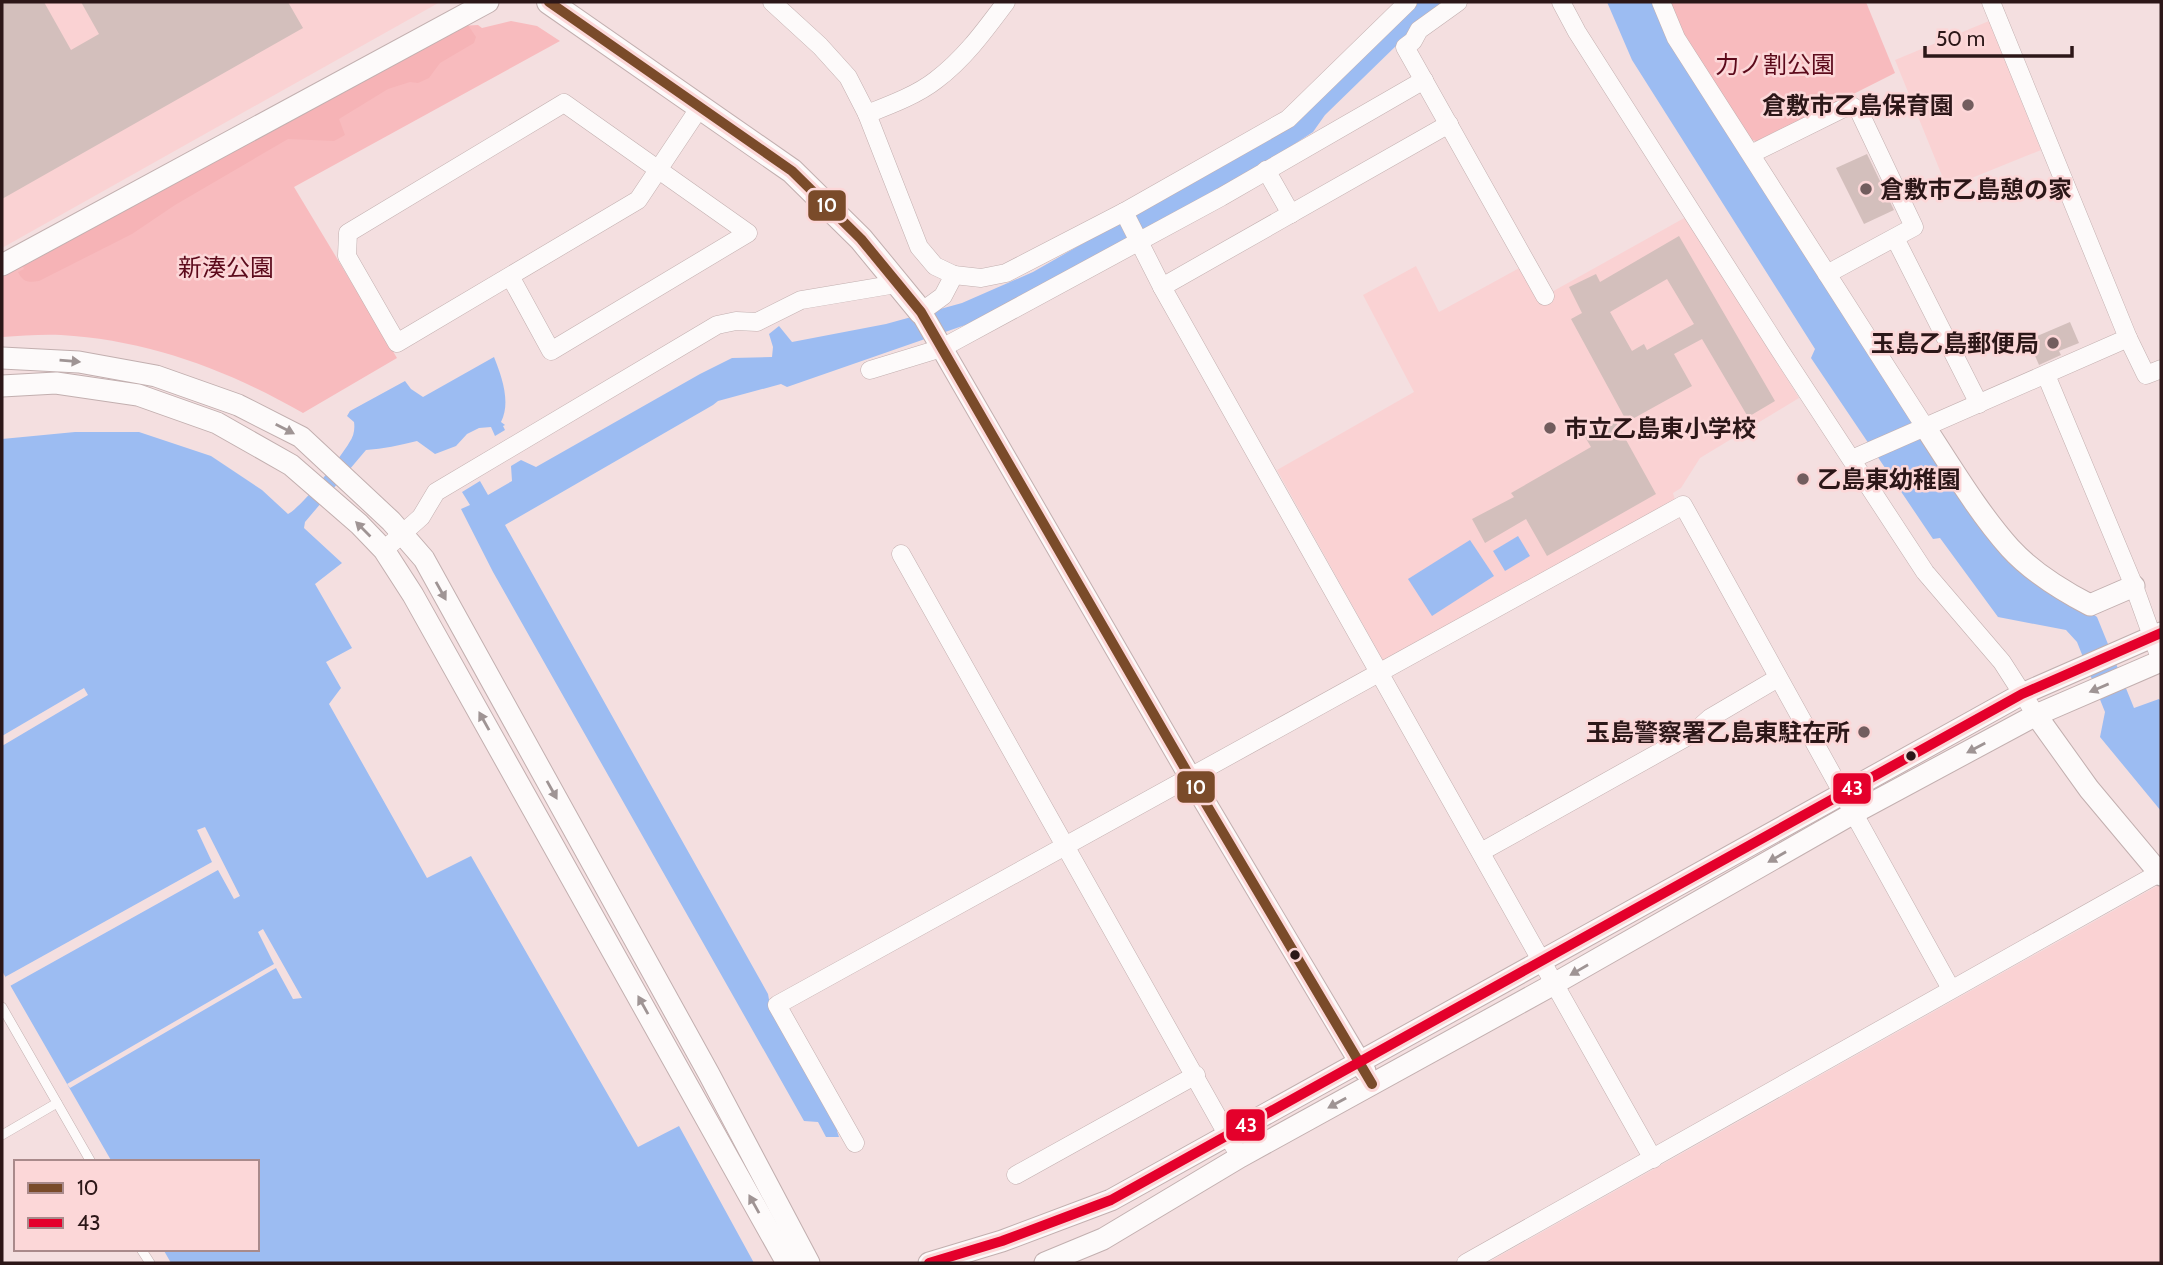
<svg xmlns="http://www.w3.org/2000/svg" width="2163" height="1265" font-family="Cabin,'Noto Sans JP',sans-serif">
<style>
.built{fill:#fad2d3}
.green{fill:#f8bbbe}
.forest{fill:#f6b3b6}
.water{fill:#9cbcf2}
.pier{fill:#f4dfe0}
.building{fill:#d3bfbc;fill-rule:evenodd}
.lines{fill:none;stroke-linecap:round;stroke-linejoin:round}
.service-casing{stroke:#c2afaf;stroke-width:10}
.minor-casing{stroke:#c2afaf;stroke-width:19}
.tertiary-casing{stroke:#c2afaf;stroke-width:23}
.secondary-casing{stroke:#c2afaf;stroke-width:26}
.service{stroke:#fdfafa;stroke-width:9}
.minor{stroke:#fdfafa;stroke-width:18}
.tertiary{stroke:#fdfafa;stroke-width:21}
.secondary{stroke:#fdfafa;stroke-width:24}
.bus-1-casing{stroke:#fcd7d8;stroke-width:16}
.bus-2-casing{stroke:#fcd7d8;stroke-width:16}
.bus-1{stroke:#7a4b2a;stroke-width:10}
.bus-2{stroke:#e4002b;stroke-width:10}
.oneway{fill:#9f9494}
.poi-dot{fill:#725d5e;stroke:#fcd7d8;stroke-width:2.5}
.bus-dot{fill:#2c1718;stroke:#fcd7d8;stroke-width:2.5}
.labels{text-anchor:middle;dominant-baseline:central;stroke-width:5;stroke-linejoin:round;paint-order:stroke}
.park-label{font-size:24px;fill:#5c0a1b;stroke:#fcd7d8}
.poi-label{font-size:24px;font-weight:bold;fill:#2c1718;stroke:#fcd7d8;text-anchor:end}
.line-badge{stroke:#fcd7d8;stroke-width:2.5}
.badge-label{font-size:19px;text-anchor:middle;font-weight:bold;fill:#fff}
</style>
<rect width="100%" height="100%" fill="#f4dfe0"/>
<g class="built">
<polygon points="2,2 440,2 2,248"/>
<polygon points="1989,21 2041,150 1947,188 1895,60"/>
<polygon points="1686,217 1799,398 1700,458 1681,488 1673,493 1675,500 1385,664 1277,470 1414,392 1363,295 1416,266 1439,312 1523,266 1541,298"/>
<polygon points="2159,885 2161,887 2161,1263 1487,1263"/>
</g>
<g class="green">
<polygon points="1668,2 1866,2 1895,73 1758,142 1750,139 1682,35"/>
<path d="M511 21 537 26 560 41 294 187 397 358 303 413C228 370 148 340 61 335 41 334 21 336 2 337V276L459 26 478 25 482 28Z"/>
</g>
<path class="forest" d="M468 25 476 37 474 43 440 63 429 78 418 83 410 82 388 89 339 119 345 135 334 141 288 139 175 205 132 234 39 281C28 283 23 282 18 272L24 269 21 262 30 263 459 26Z"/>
<g class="water">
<polygon points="1418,2 1449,2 1400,42 1325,115 1313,132 1265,163 971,323 787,387 781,384 718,401 713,405 505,525 768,994 770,1005 838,1123 837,1131 839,1137 826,1137 818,1122 804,1121 493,572 461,509 470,505 462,492 480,481 488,495 512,481 511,466 521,460 536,467 700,374 732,358 772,357 773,347 769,334 779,326 792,342 886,324 962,303 1033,272 1302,118"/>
<polygon points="1607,2 1653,2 1999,543 2097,617 2134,708 2159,699 2161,701 2161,811 2100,737 2105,712 2077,642 2066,630 1998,617 1940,538 1933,539 1811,358 1815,349 1632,60"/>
<path d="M494 357C502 377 511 402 501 422L505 425 503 426 505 430 495 436 491 427 479 428 467 434 456 446 435 454 417 441C400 445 383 449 366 450L305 522 304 528 342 563 315 584 352 648 326 662 341 688 329 704 427 878 471 856 638 1147 679 1126 754 1263H171L163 1249H257V1162H112L2 971V439L75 432H139L211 456 262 490 288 514C301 508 341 457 349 443 354 436 355 429 354 422L347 416 350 411 405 381 411 389 423 397Z"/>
<polygon points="1518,536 1530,556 1505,571 1493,551"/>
<polygon points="1470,540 1494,576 1432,616 1408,579"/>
</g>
<g class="pier">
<polygon points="84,688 88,695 2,746 2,736"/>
<polygon points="205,827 240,896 234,899 218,870 10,986 5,977 212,862 197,830"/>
<polygon points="263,929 302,998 293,999 276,968 70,1088 67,1084 274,964 258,932"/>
</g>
<g class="building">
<polygon points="2,2 44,2 71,50 99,34 81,2 288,2 303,28 2,199"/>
<polygon points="1867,154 1894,210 1864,224 1836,168"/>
<path d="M1679 236 1775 401 1748 417 1702 339 1674 354 1692 386 1627 422 1571 319 1582 313 1569 287 1596 274 1600 282ZM1667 279 1694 324 1647 350 1644 344 1632 351 1610 312Z"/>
<polygon points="2070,322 2079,343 2059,351 2061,355 2039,365 2028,340"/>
<polygon points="1615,420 1656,494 1547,556 1526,519 1485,543 1472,519 1514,497 1511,493 1591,447 1585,437"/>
</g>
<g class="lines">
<defs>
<g id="service">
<polyline points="2,1007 91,1162"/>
<polyline points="2,1135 57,1103"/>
<polyline points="141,1249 150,1263"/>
</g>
<g id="minor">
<polyline points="772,2 820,46 848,77 867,114 919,247 935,266 954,275 943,296 921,312"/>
<polyline points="1458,2 1419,30 1413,41 1405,47 1545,296"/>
<polyline points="1561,2 1577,32 1779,349 1925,572 2002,662 2036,715"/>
<polyline points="1661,2 1676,38 1925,427"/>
<path d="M867 114C890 105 917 95 936 80 965 58 985 30 1006 2"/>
<polyline points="1751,154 1842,109 1852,106 1859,111 1914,227 1827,274"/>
<polyline points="1266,170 1291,214"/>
<polyline points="1124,212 1162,287 1653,1159"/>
<polyline points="1895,238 1979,404"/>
<polyline points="954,275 981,278 1006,273 1124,212 1288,119 1408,2"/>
<polyline points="510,276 551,351 748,233 564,103 348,233 347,256 397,343 638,200 700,107"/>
<polyline points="1162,287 1449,124"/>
<polyline points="2128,338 2146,375 2161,369"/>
<polyline points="870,370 942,348 1221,197 1424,80"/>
<polyline points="2046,375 2134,586 2161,661"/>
<polyline points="1852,459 2128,338 1991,2"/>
<polyline points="384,550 421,517 436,492 717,325 736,321 757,322 801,300 896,284"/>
<polyline points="901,554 1240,1157"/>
<polyline points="1481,852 1692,734 1710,718 1778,678"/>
<polyline points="855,1143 777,1005 1683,505 1951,989"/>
<polyline points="1016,1175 1196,1075"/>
<polyline points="1466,1263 2159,873"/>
</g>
<g id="tertiary">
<polyline points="2,265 488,2"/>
<polyline points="921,312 1190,777 1365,1071"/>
<polyline points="2,358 79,362 156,376 238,405 301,437 391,521 424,559 709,1074 809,1263"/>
<polyline points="2,386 56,383 138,395 217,423 291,465 359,524 384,550 413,595 787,1263"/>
<path d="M1925 427C1952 468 1978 512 2010 548 2032 572 2061 590 2090 605L2134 586"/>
<polyline points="2036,715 2089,789 2161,875"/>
<polyline points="929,1263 1002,1241 1111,1200 2022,694 2161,633"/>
<polyline points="1045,1263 1103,1239 1240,1157 1554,984 1852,814 2036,715 2161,661"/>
</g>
<polyline id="secondary" points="549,2 792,171 861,239 921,312"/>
</defs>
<use href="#service" class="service-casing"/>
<use href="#minor" class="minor-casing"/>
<use href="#tertiary" class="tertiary-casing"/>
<use href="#secondary" class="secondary-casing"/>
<use href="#service" class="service"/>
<use href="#minor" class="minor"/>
<use href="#tertiary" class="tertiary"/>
<use href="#secondary" class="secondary"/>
<defs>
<polyline id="bus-1" points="549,2 792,171 861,239 921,312 1190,777 1372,1084"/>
<polyline id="bus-2" points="929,1263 1002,1241 1111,1200 2022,694 2161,633"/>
</defs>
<use href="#bus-1" class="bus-1-casing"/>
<use href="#bus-2" class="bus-2-casing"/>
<use href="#bus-1" class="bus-1"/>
<use href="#bus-2" class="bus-2"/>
</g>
<defs><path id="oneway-solid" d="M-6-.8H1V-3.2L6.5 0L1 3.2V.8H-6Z" transform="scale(1.75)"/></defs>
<g class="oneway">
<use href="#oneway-solid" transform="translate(70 361) rotate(5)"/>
<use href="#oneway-solid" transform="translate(285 429) rotate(27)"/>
<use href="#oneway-solid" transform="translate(363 529) rotate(-135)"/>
<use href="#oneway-solid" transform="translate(441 591) rotate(61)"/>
<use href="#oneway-solid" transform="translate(2099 688) rotate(157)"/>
<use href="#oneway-solid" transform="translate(484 721) rotate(-119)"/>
<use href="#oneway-solid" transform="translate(1976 748) rotate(152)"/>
<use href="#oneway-solid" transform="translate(552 790) rotate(61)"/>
<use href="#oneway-solid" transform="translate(1777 857) rotate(150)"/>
<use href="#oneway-solid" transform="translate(1579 970) rotate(150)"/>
<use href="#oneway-solid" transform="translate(643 1005) rotate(-119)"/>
<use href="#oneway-solid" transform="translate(1337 1103) rotate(151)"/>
<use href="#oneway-solid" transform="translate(754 1204) rotate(-119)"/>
</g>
<g class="poi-dot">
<circle cx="1968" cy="105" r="7"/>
<circle cx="1866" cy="189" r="7"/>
<circle cx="2053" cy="343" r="7"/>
<circle cx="1550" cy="428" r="7"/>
<circle cx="1803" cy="479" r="7"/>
<circle cx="1864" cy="732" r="7"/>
</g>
<g class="bus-dot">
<circle cx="1911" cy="756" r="6"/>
<circle cx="1295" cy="955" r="6"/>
</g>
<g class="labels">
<g class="park-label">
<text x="1775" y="64">力ノ割公園</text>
<text x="226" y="267">新湊公園</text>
</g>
<g class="poi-label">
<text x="1954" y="105">倉敷市乙島保育園</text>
<text x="1880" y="189" text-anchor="start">倉敷市乙島憩の家</text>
<text x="2039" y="343">玉島乙島郵便局</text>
<text x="1564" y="428" text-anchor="start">市立乙島東小学校</text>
<text x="1817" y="479" text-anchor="start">乙島東幼稚園</text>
<text x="1850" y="732">玉島警察署乙島東駐在所</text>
</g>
</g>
<g class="line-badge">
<rect x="807" y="189" width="40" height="33" rx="7" fill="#7a4b2a"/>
<rect x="1176" y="770" width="40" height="34" rx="7" fill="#7a4b2a"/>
<rect x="1832" y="772" width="40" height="33" rx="7" fill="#e4002b"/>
<rect x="1225" y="1108" width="41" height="34" rx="7" fill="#e4002b"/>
</g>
<g class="badge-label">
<text x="827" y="212">10</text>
<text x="1196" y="794">10</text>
<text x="1852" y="795">43</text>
<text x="1246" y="1132">43</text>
</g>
<rect width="2163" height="1265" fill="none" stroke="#2c1718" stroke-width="7"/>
<rect x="14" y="1160" width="245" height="91" fill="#fcd7d8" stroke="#a98a8b" stroke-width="2"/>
<rect x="28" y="1183" width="35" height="10" fill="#7a4b2a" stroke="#a98a8b" stroke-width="2"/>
<text x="77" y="1195" font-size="21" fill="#2c1718">10</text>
<rect x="28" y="1218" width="35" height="10" fill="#e4002b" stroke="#a98a8b" stroke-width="2"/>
<text x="77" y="1230" font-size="21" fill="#2c1718">43</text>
<path d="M1925 46v10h147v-10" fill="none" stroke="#2c1718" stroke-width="3.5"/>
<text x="1936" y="46" font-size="21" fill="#2c1718" stroke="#fcd7d8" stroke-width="5" paint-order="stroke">50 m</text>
</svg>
